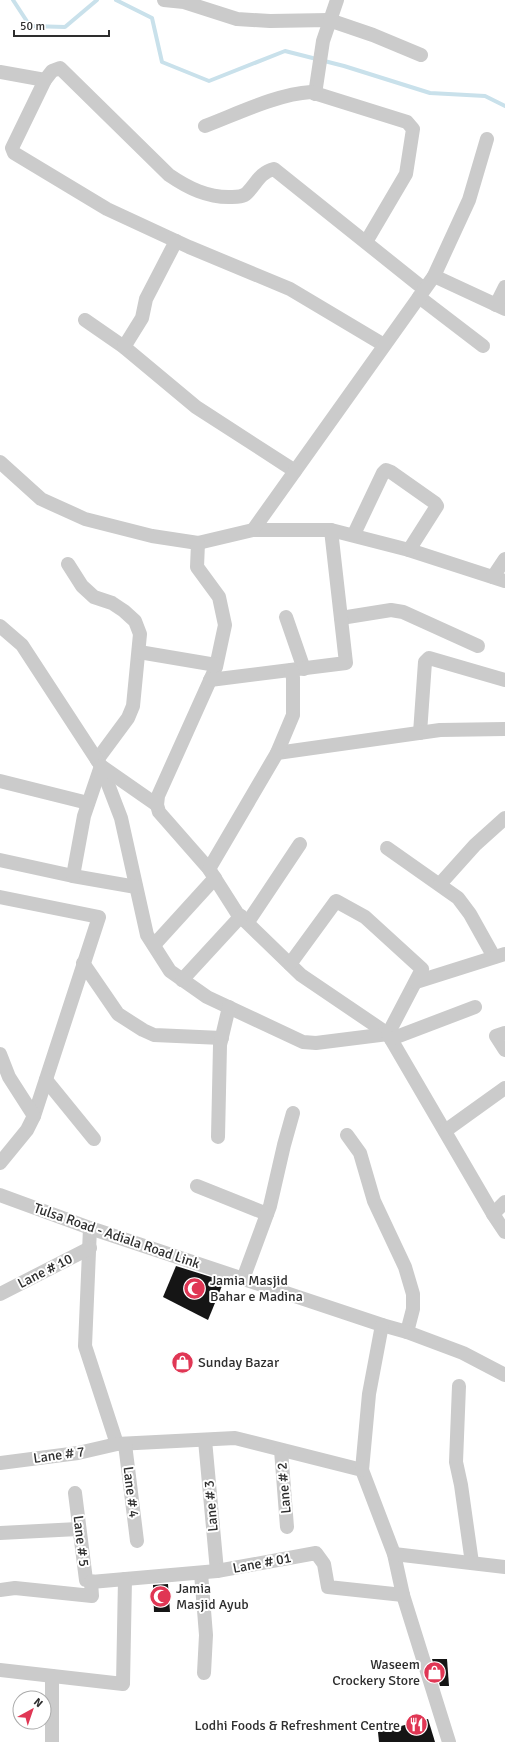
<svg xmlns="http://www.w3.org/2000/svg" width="505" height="1742" font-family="Signika,sans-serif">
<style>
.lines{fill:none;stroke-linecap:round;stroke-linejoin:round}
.stream{stroke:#c9e1eb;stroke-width:4}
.building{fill:#151515}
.street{stroke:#cbcbcb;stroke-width:14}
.labels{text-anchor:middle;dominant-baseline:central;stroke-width:4;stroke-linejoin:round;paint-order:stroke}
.street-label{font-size:14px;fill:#2e2e2e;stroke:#fff}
.poi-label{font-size:14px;fill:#2e2e2e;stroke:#fff;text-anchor:start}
</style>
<rect width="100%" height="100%" fill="#fff"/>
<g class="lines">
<g class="stream">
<polyline points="13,0 30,26 65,27 97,0"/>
<polyline points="116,0 152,18 162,62 209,81 285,51 344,66 430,93 485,96 505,106"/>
</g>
</g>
<g class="building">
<polygon points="176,1266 224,1281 208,1320 163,1297"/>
<polygon points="168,1584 170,1612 154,1612 153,1585"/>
<polygon points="432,1659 447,1659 449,1686 440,1686"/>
<polygon points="428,1719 435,1742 379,1742 378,1732"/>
</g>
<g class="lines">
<g class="street">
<polyline points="164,0 184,2 237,19 270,21 329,20 373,35 421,55"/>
<polyline points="0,72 45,80"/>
<polyline points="315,94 323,41 337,0"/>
<path d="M205 126C237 114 277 94 311 92L407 122 413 129 406 174 366 242"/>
<polyline points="434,276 505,309"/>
<polyline points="419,297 483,346"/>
<polyline points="496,305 505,287"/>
<polyline points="85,320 124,347 196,407 295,471"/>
<path d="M384 345 290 289 189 247 107 209 14 153 12 148 45 80 52 71 60 68 169 175C188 188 208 198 232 197 238 197 243 197 247 193 257 183 259 173 274 169L424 289"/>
<polyline points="124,347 142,318 146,299 176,241"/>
<polyline points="0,462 41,499 85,519 152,536 198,543 253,530 331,530 409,550 505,581"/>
<polyline points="253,530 434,276 469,200 487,139"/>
<polyline points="354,534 383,473 386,470 391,472 435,503 437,506 409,550"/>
<polyline points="198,543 197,567 219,597 225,625 216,667 158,796 157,805 159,812 209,869 237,913 301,975 388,1034"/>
<polyline points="68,564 82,586 94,597 112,603 124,611 135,621 140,634 133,706 128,718 97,760"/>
<polyline points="493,577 505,559"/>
<polyline points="286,617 304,669"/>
<polyline points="341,618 391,610 403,612 478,646"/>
<polyline points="0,626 22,645 101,766 121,818 147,935 170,971 207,997 303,1042 316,1043 388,1034"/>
<polyline points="139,652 216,665"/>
<polyline points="210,680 346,663 331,530"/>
<polyline points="420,733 425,662 429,658 505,680"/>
<polyline points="277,753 440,730 505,729"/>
<polyline points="0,781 88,803"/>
<polyline points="387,848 458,898 470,914 494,957"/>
<polyline points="0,860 73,876 136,887"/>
<polyline points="209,869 277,753 293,715 293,678 291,670"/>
<polyline points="73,876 84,816 101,766 157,805"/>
<polyline points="440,884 475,845 505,818"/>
<polyline points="0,897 99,917 34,1116 27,1130 0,1163"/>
<polyline points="248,922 300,844"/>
<polyline points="154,945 215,878"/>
<polyline points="83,963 118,1014 143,1030 154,1035 222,1038"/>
<polyline points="290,964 336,901 365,917 422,969 388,1034 493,1214 505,1232"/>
<polyline points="182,980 241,916"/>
<polyline points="416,982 505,954"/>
<polyline points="505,1033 496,1036 505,1050"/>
<polyline points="391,1039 475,1007"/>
<polyline points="0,1054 9,1077 34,1116"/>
<polyline points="46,1080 94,1139"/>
<polyline points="445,1131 505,1088"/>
<polyline points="347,1135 360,1153 374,1201 405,1267 413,1294 413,1309 407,1332"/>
<polyline points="218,1137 220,1045 229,1007"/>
<polyline points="197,1186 267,1214"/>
<polyline points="0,1195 90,1228 382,1325 407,1332 463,1353 505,1375"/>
<polyline points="493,1214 505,1202"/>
<polyline points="90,1228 85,1346 117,1444 235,1438 362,1470 394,1554 403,1595 449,1742"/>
<polyline points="243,1279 270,1206 284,1145 293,1113"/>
<polyline points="0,1294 90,1248"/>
<polyline points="459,1386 456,1462 461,1485 472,1563"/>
<polyline points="205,1440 217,1571"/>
<polyline points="125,1444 137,1541"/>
<polyline points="281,1450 287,1527"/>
<polyline points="0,1463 78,1453 117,1444"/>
<polyline points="362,1470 369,1394 382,1325"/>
<polyline points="75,1493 86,1580 95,1582"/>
<polyline points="0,1533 78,1529"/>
<polyline points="394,1554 505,1567"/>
<polyline points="201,1573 206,1635 204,1673"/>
<polyline points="0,1590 15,1588 92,1596 91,1582 217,1571 316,1553 324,1564 328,1587 403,1595"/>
<polyline points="0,1670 123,1684 125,1579"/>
<polyline points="52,1676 52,1742"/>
</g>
</g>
<defs>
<symbol id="mosque-disc" viewBox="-11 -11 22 22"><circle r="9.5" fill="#e03654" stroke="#fff"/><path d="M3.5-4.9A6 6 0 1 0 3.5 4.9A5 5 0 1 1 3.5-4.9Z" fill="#fff"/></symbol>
<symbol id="shop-disc" viewBox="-11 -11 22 22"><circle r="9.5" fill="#e03654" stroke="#fff"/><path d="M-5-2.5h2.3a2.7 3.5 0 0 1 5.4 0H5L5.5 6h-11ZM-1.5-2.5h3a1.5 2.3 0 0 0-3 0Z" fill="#fff"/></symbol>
<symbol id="restaurant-disc" viewBox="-11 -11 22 22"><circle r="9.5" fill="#e03654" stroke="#fff"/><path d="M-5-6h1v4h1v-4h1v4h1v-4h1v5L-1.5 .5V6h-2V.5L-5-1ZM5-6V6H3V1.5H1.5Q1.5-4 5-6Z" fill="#fff"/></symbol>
</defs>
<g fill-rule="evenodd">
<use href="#mosque-disc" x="182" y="1276" width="25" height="25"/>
<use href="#shop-disc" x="170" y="1350" width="25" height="25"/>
<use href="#mosque-disc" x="148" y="1584" width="25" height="25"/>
<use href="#shop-disc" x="422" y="1660" width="25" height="25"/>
<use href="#restaurant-disc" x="404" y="1712" width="25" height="25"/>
</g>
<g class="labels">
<g class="street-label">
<text transform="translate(117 1236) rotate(19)">Tulsa Road - Adiala Road Link</text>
<text transform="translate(45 1271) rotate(-27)">Lane # 10</text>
<text transform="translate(59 1455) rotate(-8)">Lane # 7</text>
<text transform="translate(284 1488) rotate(-95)">Lane # 2</text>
<text transform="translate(131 1492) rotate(83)">Lane # 4</text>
<text transform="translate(211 1506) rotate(-95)">Lane # 3</text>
<text transform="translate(81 1541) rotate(83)">Lane # 5</text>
<text transform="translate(262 1563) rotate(-11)">Lane # 01</text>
</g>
<g class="poi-label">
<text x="210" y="1280">Jamia Masjid<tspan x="210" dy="16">Bahar e Madina</tspan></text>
<text x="198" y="1362">Sunday Bazar</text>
<text x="176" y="1588">Jamia<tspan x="176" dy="16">Masjid Ayub</tspan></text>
<text x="420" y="1664" text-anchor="end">Waseem<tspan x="420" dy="16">Crockery Store</tspan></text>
<text x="400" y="1725" text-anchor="end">Lodhi Foods &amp; Refreshment Centre</text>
</g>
</g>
<g transform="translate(32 1710) rotate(40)"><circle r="19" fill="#ffffff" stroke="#ababab"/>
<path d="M0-3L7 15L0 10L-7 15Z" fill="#e03654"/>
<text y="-6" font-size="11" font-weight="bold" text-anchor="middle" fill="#2e2e2e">N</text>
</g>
<path d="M14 30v6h95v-6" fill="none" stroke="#2e2e2e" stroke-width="2"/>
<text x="20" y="30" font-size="12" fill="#2e2e2e" stroke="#ffffff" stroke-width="3" paint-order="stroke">50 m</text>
</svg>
